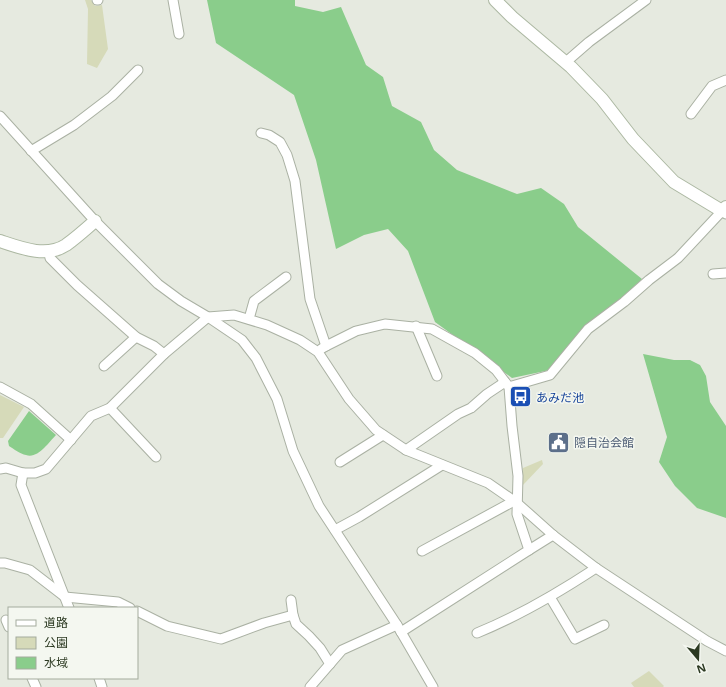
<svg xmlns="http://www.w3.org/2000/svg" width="726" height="687" font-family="'Noto Sans','Noto Sans JP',sans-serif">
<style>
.green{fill:#d6dab9}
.water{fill:#8acd8b}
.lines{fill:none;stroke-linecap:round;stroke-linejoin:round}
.street-casing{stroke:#aab1a3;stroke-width:11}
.secondary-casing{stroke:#acb8a2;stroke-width:14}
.street{stroke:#fff;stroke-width:9}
.secondary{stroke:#fff;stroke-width:12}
.labels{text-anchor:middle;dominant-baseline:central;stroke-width:3;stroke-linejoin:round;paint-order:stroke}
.transit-label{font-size:12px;fill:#164399;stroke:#f4f7f0;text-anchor:start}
.service-label{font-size:12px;fill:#4e5e75;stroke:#f4f7f0;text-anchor:start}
</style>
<rect width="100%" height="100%" fill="#e6eae0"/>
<g class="green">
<polygon points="85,0 91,0 95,6 102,5 108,49 97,68 87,64 88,9"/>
<polygon points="0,395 24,407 3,438 0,438"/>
<polygon points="542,460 543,464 523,485 523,468"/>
<polygon points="649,671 664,686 663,687 634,687 631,683"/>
</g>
<g class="water">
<polygon points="207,0 295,0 295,6 323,12 341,7 366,65 383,77 392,106 421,122 434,150 457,170 517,194 541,188 564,204 578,227 642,279 613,306 585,325 550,370 512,378 435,322 408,251 388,229 364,235 336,249 316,160 294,95 216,43"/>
<polygon points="643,354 674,360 690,360 700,365 706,376 710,402 726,426 726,518 697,508 675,486 659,462 667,437"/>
<path d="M29 411 56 435C48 443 38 459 26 455 20 454 14 449 9 446L8 441Z"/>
</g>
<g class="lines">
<defs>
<g id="street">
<polyline points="97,0 98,0"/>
<polyline points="173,0 179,34"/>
<polyline points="566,62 589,42 646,0"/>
<polyline points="691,114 712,86 726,80"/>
<polyline points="0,116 95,221 158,284 181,301 208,317 242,340 256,358 277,399 293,451 319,506 397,625 433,687"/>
<polyline points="261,133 269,135 280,142 287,155 295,181 310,299 326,346"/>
<polyline points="31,151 74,125 112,96 138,70"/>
<polyline points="48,250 50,258 77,285 136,337 154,346 164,354"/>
<polyline points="713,274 726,273"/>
<polyline points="249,319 254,301 286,277"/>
<polyline points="416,326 437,376"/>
<polyline points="321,349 326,346 356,331 385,324 432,329 475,353 496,370 509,387"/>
<polyline points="104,366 136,337"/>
<polyline points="0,387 31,404 71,440"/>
<polyline points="110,408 156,457"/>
<polyline points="406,450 458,414 471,408 487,394 505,382"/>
<polyline points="340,462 383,435"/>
<polyline points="0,469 6,468 23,473 35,473 46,469 91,416 110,408 164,354 208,317 234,315 267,325 300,340 318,352 349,399 376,430 406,450 488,483 517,503 553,535 596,568 707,641 726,651"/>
<polyline points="23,473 21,485 69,608"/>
<polyline points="335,530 359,517 442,465"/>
<polyline points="529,550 553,535"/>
<polyline points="422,551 514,501"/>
<polyline points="0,563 5,563 30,570 65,597 118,602 130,608"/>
<polyline points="550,597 575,639 604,625"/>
<polyline points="291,600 293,615 296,624 309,636 320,648 330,664"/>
<polyline points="137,611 167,626 221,639 264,623 293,615"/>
<polyline points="6,620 9,627"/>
<polyline points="401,632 529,550 517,514 518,476 512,426 509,387 550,375 588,329 624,302 649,280 678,258 722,211 726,214"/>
<path d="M477 633C519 616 558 593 596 568"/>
<polyline points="32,678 36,687"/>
<polyline points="99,678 102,687"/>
<polyline points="310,687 342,650 397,625"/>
</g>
<g id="secondary">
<polyline points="495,0 512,17 571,67 602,99 633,139 674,182 722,211 726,207"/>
<path d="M0 241C21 248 46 258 66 245 76 238 86 229 95 221"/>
</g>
</defs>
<use href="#street" class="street-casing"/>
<use href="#secondary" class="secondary-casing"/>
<use href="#street" class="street"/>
<use href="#secondary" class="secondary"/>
</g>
<defs>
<symbol id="bus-square" viewBox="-11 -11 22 22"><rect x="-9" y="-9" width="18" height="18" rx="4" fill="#1a4fb4" stroke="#f4f7f0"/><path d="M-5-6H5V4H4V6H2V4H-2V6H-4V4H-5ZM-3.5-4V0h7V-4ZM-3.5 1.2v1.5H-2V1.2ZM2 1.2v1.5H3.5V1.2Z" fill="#fff"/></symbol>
<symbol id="civic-square" viewBox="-11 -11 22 22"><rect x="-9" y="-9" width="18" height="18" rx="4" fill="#5c6f8a" stroke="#f4f7f0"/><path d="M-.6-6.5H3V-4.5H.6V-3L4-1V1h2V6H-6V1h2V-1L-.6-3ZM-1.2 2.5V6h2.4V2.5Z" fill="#fff"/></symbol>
</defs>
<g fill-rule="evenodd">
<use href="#bus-square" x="508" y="384" width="25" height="25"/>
<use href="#civic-square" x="546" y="430" width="25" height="25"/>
</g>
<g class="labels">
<g class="transit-label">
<text x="536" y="397">あみだ池</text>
</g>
<g class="service-label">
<text x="574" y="442">隠自治会館</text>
</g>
</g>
<rect x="8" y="607" width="130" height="72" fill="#f4f7f0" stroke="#a4ab9d"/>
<rect x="16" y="620" width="20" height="6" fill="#ffffff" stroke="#a4ab9d"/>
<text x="44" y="627" font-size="12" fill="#2b3921">道路</text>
<rect x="16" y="637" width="20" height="12" fill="#d6dab9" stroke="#a4ab9d"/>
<text x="44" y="647" font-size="12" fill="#2b3921">公園</text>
<rect x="16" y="657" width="20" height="12" fill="#8acd8b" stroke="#a4ab9d"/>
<text x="44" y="667" font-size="12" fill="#2b3921">水域</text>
<g transform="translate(698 659) rotate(161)" stroke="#f4f7f0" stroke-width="3" paint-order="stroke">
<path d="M0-3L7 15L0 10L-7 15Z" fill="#2b3921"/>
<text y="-6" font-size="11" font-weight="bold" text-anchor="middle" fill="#2b3921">N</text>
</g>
</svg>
